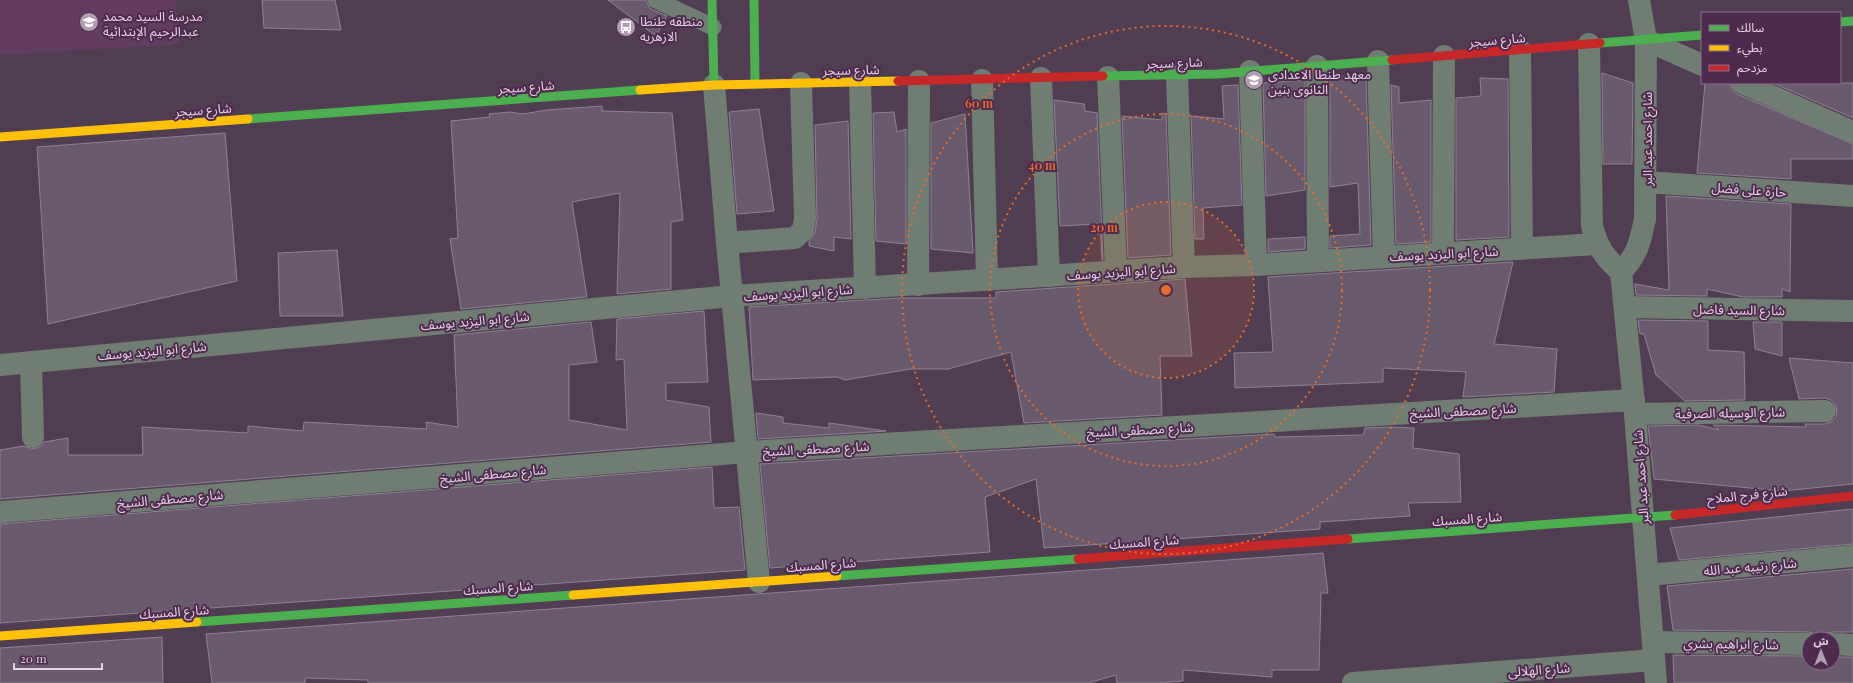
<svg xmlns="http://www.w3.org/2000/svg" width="1853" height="683" font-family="'Playfair Display','Noto Sans Arabic',serif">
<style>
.built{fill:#623b62}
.building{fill:#695b6d;stroke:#8f8294}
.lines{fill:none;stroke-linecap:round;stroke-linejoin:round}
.lane{stroke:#707d72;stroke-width:17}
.street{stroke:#707d72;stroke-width:22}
.fast{stroke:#4caf50;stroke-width:9}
.slow{stroke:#ffc107;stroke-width:9}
.jam{stroke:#c62828;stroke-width:9}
.ring{fill:none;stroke:#e86b2d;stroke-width:2;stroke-dasharray:2 4}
.labels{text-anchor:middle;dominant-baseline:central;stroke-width:4;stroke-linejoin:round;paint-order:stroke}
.poi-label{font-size:13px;fill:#e7d1e6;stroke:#4e2a4e;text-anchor:start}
.street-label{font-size:13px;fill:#e7d1e6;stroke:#4e2a4e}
.centre{fill:#e86b2d;stroke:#4e2a4e;stroke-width:2}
.ring-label{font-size:12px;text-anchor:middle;font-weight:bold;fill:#e86b2d;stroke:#4e2a4e;stroke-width:4;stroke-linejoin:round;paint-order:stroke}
</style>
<rect width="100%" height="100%" fill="#513d51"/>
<polygon class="built" points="0,0 176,0 180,44 0,55"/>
<g class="building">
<polygon points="262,0 335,0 341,30 264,28"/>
<polygon points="608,0 646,0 648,5 651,9 667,16 656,36"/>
<polygon points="1602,73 1633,83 1632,164 1603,164"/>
<polygon points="1356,75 1366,78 1371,245 1330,248 1330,236 1360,234 1358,183 1330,187 1330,77"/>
<polygon points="1480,78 1508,79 1509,237 1456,240 1456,98 1481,96"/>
<polygon points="1305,80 1305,190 1266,196 1263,83"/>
<polygon points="1705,83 1730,83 1732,90 1737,94 1853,144 1853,159 1791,159 1791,179 1697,173"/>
<polygon points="1773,83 1853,83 1853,118"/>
<polygon points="1238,85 1242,205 1203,208 1204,239 1195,239 1191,116 1224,119 1222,86"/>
<polygon points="1391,85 1399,87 1399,103 1431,100 1431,242 1396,244"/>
<polygon points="1054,100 1084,104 1085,111 1097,113 1103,260 1102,260 1100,224 1060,226"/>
<polygon points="602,106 602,111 672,113 683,220 671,222 671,289 617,294 620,193 572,202 587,297 461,309 450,239 458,238 451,121 490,117 489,114 510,112 523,114 547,110"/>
<polygon points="759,109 774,211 737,214 729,112"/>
<polygon points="894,112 897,132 906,129 906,244 876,241 873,113"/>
<polygon points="1162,113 1166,114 1171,255 1128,258 1122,116 1162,120"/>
<polygon points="965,114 973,253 931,249 931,123"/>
<polygon points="848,121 851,239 834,237 834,251 809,246 809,241 815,232 817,219 815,125"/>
<polygon points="225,133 237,281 48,324 37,147"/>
<polygon points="1666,196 1791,204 1790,292 1782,289 1782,297 1743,297 1707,289 1707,296 1636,295 1635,284 1669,290"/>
<polygon points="1305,237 1305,249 1268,252 1268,239"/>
<polygon points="337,250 343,316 280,316 278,253"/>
<polygon points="1513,262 1494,344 1557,349 1554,392 1463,397 1466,372 1383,368 1383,382 1235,388 1234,353 1273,352 1268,277"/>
<polygon points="1185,279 1192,356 1160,356 1162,415 1024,423 1011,352 948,369 911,369 845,380 837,377 753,380 749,307 899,298 996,298 996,292"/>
<polygon points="704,311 708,382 666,383 666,400 709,407 711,442 0,499 0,450 24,446 34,449 40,447 44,442 68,438 68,455 143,455 142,427 248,433 248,426 303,431 304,422 427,429 426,422 458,427 454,335 591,322 597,362 569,365 569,420 627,430 624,359 616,360 617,319"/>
<polygon points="1638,320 1708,321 1708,350 1744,352 1745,400 1685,401 1656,375 1644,334 1640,334"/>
<polygon points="1753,322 1782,322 1782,356 1755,349"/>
<polygon points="1789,358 1853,363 1853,484 1782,491 1654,479 1648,426 1699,425 1719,430 1713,425 1806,427 1805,424 1825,424 1832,421 1836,417 1837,410 1835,404 1831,400 1825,398 1799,399"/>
<polygon points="756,413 783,417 783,423 829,428 829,423 886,431 758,439"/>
<polygon points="1391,427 1414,428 1413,448 1459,454 1461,502 1408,503 1410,516 1320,522 1320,529 1044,548 1036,479 985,497 990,552 770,568 760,464 1274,434 1275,437 1363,435 1365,428"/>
<polygon points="712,467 714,508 739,507 745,570 0,623 0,524"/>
<polygon points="1853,509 1853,544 1679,560 1670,528"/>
<polygon points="1323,553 1328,593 1321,593 1319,670 1272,670 1272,677 1183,670 1183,681 1158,683 1117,683 1116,675 1088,683 368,683 368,680 305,678 305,683 212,683 206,634"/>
<polygon points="1853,569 1853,632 1833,632 1827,633 1820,639 1816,634 1809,632 1673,630 1667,586"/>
<polygon points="162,637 163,683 0,683 0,648"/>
<polygon points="1673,655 1809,656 1809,663 1833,663 1833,657 1853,657 1853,683 1674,683"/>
</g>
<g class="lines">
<polyline class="lane" points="656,0 713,27"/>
<g class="street">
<polyline points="1646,40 1702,65"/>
<path d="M1589 44 1592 226C1598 248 1604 257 1621 272L1635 414 1656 683"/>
<polyline points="1520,50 1522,248"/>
<polyline points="1378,61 1384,257"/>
<polyline points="1317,66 1318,261"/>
<polyline points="1250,71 1256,265"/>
<polyline points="1177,76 1184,267"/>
<polyline points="1108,77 1116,271"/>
<polyline points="1041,78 1049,276"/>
<polyline points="982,80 987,280"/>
<polyline points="860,82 865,288"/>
<polyline points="1742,83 1853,132"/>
<polyline points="714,85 727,243 759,582"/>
<polyline points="1645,182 1853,196"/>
<polyline points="727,243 795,238 803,230 805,219 801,83"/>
<polyline points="1443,253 1444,56"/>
<path d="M1621 272C1638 254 1640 242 1645 219L1646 40 1639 0"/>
<polyline points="918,285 919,81"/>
<polyline points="1625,307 1853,311"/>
<polyline points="31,362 33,437"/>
<polyline points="0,365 732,296 1184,267 1256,265 1597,244"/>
<polyline points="1635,414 1825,411"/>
<polyline points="0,512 747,452 1634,400"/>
<polyline points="1648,575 1853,556"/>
<polyline points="1653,642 1809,644"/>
<polyline points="1833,644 1853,645"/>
<polyline points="1353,683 1654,660"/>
</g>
<g class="fast">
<polyline points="712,0 714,85"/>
<polyline points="754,0 755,84"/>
<polyline points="1840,22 1853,21"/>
<polyline points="1600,43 1702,35"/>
<polyline points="1103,76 1217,74 1392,60"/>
<polyline points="248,119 640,90"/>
<polyline points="1348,539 1675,515"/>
<polyline points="837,576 1078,559"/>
<polyline points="197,622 573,595"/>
</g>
<g class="slow">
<polyline points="640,90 714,85 898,81"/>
<polyline points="0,137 248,119"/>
<polyline points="573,595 837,576"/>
<polyline points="0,636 197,622"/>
</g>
<g class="jam">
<polyline points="1392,60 1600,43"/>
<polyline points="898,81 1103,76"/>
<polyline points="1675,515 1853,496"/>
<polyline points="1078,559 1348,539"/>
</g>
</g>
<circle cx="1166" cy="290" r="88" fill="#e86b2d" fill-opacity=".12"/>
<g class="ring">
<circle cx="1166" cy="290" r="88"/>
<circle cx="1166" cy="290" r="176"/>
<circle cx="1166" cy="290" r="264"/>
</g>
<defs>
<symbol id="school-disc" viewBox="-11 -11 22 22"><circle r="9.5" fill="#b29db2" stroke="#4e2a4e"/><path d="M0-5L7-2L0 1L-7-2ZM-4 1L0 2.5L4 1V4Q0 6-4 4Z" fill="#fff"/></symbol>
<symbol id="bus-disc" viewBox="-11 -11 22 22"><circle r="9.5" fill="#b29db2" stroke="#4e2a4e"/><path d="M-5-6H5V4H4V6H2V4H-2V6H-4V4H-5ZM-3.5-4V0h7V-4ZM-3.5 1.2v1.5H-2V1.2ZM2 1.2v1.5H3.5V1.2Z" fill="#fff"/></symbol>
</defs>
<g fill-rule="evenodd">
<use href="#school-disc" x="78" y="11" width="22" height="22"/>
<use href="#bus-disc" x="615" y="16" width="22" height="22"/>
<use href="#school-disc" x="1243" y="69" width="22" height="22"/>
</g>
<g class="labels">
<g class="poi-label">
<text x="103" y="15">مدرسة السيد محمد<tspan x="103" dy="15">عبدالرحيم الإبتدائية</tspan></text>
<text x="640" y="20">منطقه طنطا<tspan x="640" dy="15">الازهريه</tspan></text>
<text x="1268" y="73">معهد طنطا الاعدادى<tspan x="1268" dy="15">الثانوى بنين</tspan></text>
</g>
<g class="street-label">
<text transform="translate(1497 39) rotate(-5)">شارع سيجر</text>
<text transform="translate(1174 62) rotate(-2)">شارع سيجر</text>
<text transform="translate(851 69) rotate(-1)">شارع سيجر</text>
<text transform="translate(526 86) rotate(-4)">شارع سيجر</text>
<text transform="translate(203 109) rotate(-4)">شارع سيجر</text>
<text transform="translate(1646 139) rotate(-90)">شارع احمد عبد البر</text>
<text transform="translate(1749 189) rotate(4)">حارة على فضل</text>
<text transform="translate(1444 253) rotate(-3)">شارع ابو اليزيد يوسف</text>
<text transform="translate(1121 271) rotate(-4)">شارع ابو اليزيد يوسف</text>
<text transform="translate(798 292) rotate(-4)">شارع ابو اليزيد يوسف</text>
<text transform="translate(1739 309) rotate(1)">شارع السيد فاضل</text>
<text transform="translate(475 320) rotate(-5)">شارع ابو اليزيد يوسف</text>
<text transform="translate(152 350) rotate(-5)">شارع ابو اليزيد يوسف</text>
<text transform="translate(1463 410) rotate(-3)">شارع مصطفى الشيخ</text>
<text transform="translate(1730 412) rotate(-1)">شارع الوسيله الصرفية</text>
<text transform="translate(1140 429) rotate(-3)">شارع مصطفى الشيخ</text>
<text transform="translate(816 448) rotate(-3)">شارع مصطفى الشيخ</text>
<text transform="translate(493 473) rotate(-5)">شارع مصطفى الشيخ</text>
<text transform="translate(1640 477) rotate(-94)">شارع احمد عبد البر</text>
<text transform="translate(1747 494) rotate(-6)">شارع فرج الملاح</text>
<text transform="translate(170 498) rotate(-5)">شارع مصطفى الشيخ</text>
<text transform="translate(1467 518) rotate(-4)">شارع المسبك</text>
<text transform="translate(1144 541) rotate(-4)">شارع المسبك</text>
<text transform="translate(821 564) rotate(-4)">شارع المسبك</text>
<text transform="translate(1750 566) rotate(-5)">شارع رتيبه عبد الله</text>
<text transform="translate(498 587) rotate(-4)">شارع المسبك</text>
<text transform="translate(174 611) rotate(-4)">شارع المسبك</text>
<text transform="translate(1731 643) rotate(1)">شارع ابراهيم بشري</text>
<text transform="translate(1539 669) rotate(-4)">شارع الهلالى</text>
</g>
</g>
<circle cx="1166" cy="290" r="6" class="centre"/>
<g class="ring-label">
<text x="979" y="108">60 m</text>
<text x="1042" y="170">40 m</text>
<text x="1104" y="232">20 m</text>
</g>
<rect x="1701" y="12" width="140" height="72" fill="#4e2a4e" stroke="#8b6d8b"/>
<rect x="1709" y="25" width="20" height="6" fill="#4caf50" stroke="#8b6d8b"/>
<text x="1737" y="32" font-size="12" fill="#e7d1e6">سالك</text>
<rect x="1709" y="45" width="20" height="6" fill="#ffc107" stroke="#8b6d8b"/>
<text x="1737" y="52" font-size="12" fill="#e7d1e6">بطيء</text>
<rect x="1709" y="65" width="20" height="6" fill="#c62828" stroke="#8b6d8b"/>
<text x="1737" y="72" font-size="12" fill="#e7d1e6">مزدحم</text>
<g transform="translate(1821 651)"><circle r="19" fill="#4e2a4e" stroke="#8b6d8b"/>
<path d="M0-3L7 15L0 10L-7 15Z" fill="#b29db2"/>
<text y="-6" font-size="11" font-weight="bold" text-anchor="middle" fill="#e7d1e6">ش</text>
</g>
<path d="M14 663v6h88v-6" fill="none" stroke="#e7d1e6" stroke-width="2"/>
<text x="20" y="663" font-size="12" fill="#e7d1e6" stroke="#4e2a4e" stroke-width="3" paint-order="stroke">20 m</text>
</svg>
